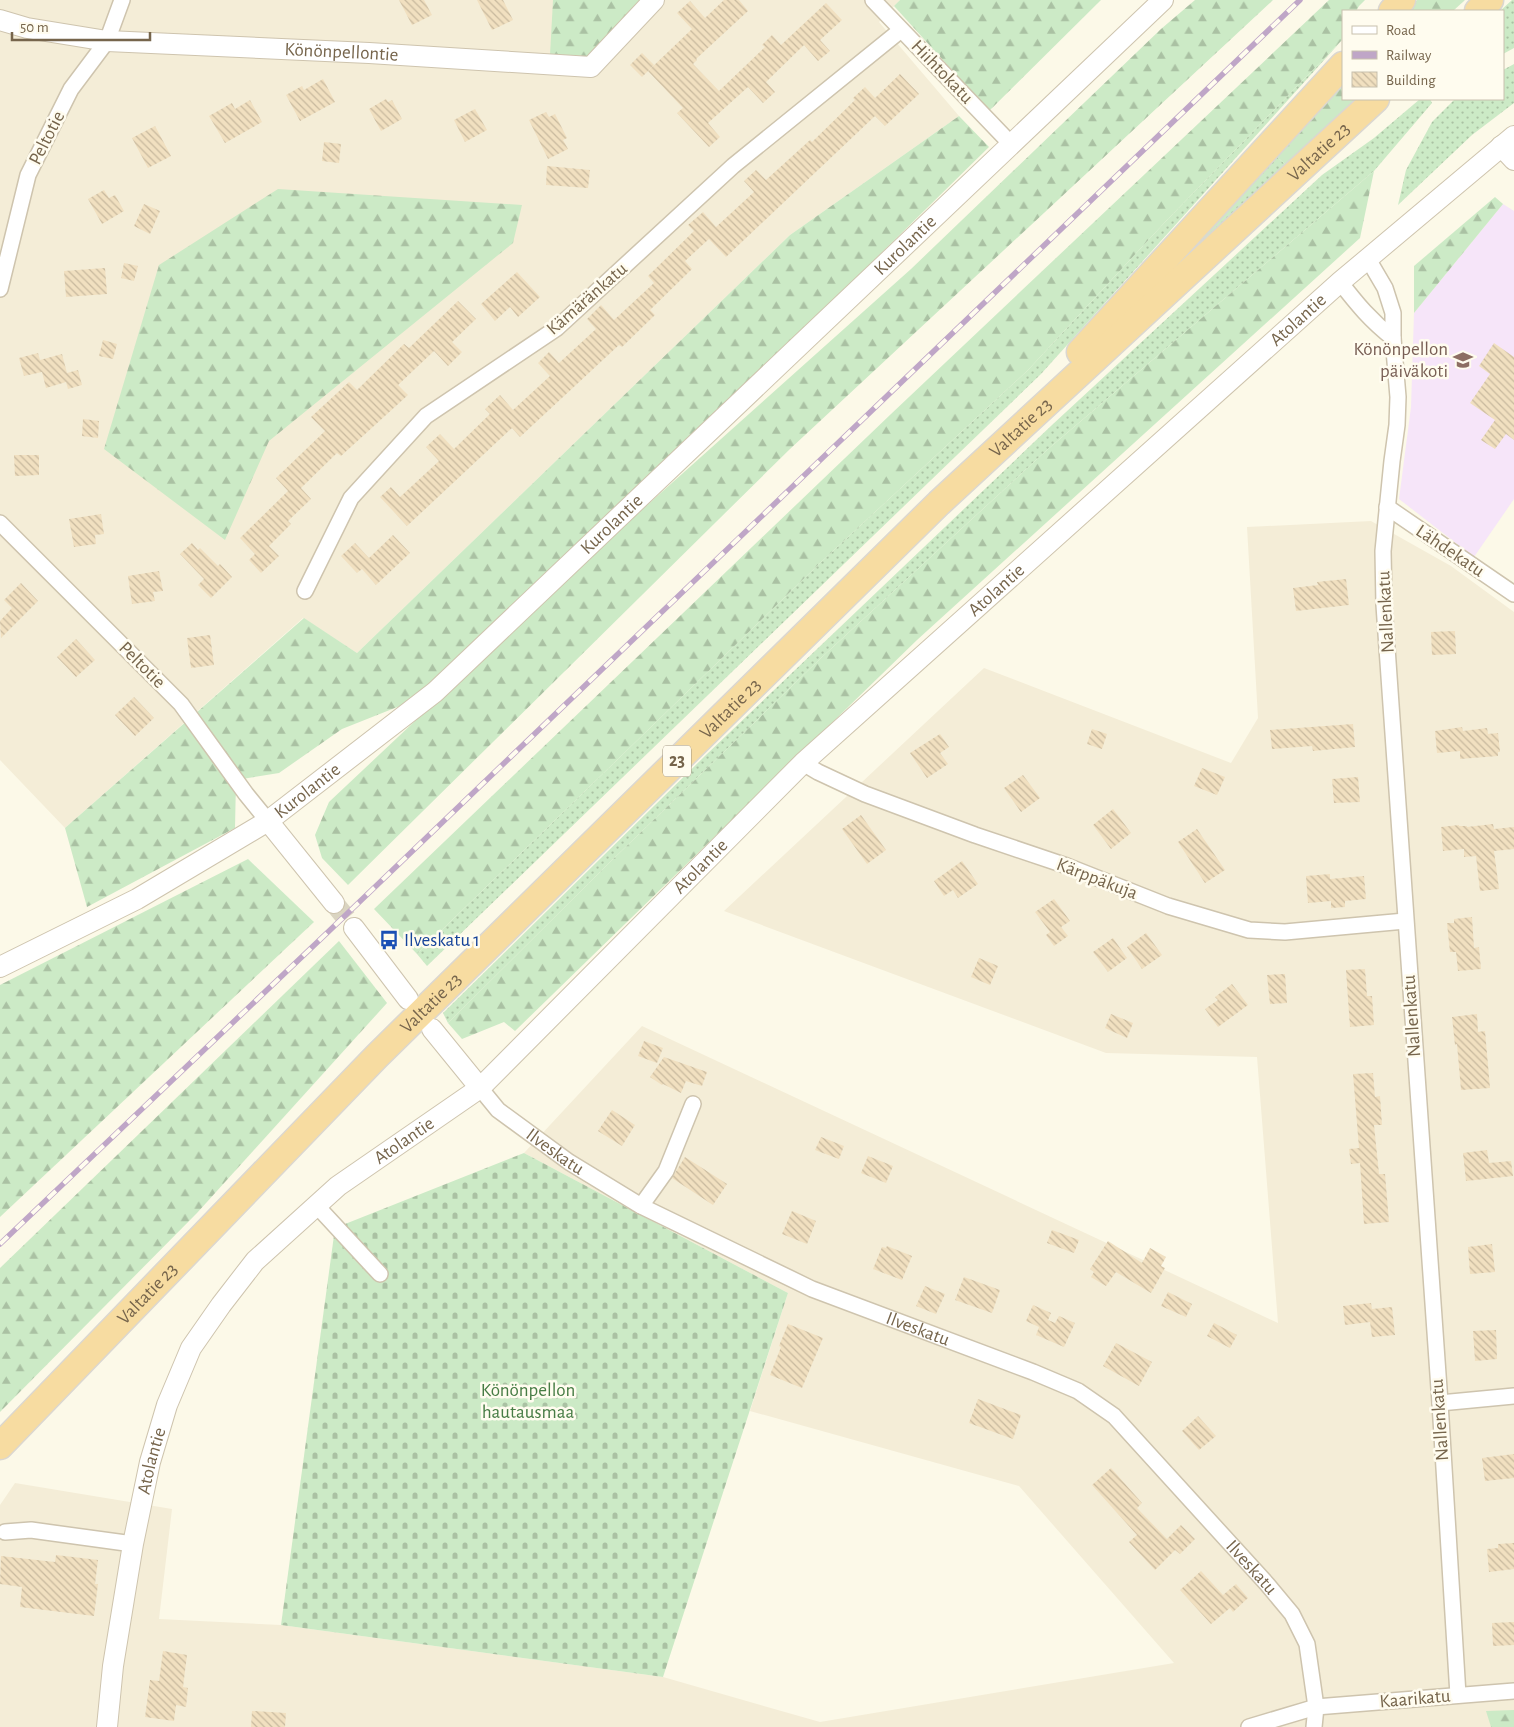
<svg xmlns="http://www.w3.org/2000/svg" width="1514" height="1727" font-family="'Alegreya Sans',sans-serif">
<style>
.residential{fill:#f4edd7}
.education{fill:#f6e5f9}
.grass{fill:url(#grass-dots)}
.forest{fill:url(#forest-firs)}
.cemetery{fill:url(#cemetery-stones)}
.building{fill:url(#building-back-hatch)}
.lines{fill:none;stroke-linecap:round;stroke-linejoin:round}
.tertiary-tunnel{stroke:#dad4c1;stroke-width:20;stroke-dasharray:20 10;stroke-linecap:butt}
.minor-casing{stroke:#cec4ae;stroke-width:18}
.tertiary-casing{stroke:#cec4ae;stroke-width:22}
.trunk-casing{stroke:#dbd7d0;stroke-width:29}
.minor{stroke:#fff;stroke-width:15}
.tertiary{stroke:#fff;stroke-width:20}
.trunk{stroke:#f7dca1;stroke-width:26}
.rail-casing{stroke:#bfa6c7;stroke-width:5.5}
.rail{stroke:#fffcef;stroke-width:4;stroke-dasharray:11;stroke-linecap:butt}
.labels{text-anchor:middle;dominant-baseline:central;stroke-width:5;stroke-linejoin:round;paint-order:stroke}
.shield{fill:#fffcef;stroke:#9f927d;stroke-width:1}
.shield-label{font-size:18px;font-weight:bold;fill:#76654c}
.street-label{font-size:19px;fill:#76654c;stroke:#fffcef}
.education-label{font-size:19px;fill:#785e54;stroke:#fffcef;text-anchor:end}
.transit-label{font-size:19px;fill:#164399;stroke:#fffcef;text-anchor:start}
.park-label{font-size:19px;fill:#477c44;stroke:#fffcef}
</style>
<defs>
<pattern id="grass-dots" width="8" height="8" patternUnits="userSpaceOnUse" patternTransform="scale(1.25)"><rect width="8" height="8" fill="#cceac6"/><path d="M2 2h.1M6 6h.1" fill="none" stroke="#aac1a3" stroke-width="1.8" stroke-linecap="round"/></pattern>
<pattern id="forest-firs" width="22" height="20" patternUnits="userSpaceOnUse" patternTransform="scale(1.25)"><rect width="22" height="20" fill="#cceac6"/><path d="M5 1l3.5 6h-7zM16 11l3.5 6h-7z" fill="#aac1a3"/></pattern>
<pattern id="cemetery-stones" width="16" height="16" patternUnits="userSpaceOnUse" patternTransform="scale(1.25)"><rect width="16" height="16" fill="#cceac6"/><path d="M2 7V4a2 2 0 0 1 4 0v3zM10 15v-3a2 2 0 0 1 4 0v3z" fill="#aac1a3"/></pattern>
<pattern id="building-back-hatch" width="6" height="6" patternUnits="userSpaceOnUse" patternTransform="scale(1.25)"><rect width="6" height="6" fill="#f1e0c0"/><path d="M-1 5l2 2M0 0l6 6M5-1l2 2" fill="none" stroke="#c8b99e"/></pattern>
</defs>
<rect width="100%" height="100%" fill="#fcf9e8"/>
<g class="residential">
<polygon points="0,0 900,0 879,22 959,116 790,235 357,653 303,618 65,828 0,760"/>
<polygon points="1371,521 1451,566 1514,612 1514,1727 0,1727 0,1505 15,1483 172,1509 159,1619 281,1625 663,1677 820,1722 1174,1663 1019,1486 750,1411 788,1293 524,1153 642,1026 1278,1323 1257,1057 1106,1053 724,911 984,668 1231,763 1258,718 1247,527"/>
</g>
<polygon class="education" points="1503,204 1514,211 1514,499 1474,557 1399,499 1411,407 1414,313"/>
<g class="grass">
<polygon points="1512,0 1514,0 1514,48 1503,54 1503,11 1500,11"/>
<polygon points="1343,39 1041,374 427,966 417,954 819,564 1028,370 1166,221"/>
<polygon points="1514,64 1514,103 1472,135 1398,205 1406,170 1432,122 1455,99 1503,99 1503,70"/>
<polygon points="1420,99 1430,99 1432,103 1374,171 1047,450 821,658 608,864 448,1023 443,1013 707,754 1052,425 1322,175 1374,138"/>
<polygon points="1276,156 1286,165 1143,298"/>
</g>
<g class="forest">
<polygon points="553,0 642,0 588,56 550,55"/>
<polygon points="900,0 1101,0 989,111 894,6"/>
<polygon points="1195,0 1273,0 790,449 348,885 322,858 315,835 329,802 587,559 911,269 1161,29"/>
<polygon points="1329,0 1365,0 1359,6 1356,11 1343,11 1343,39 1166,221 1028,370 819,564 417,954 374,909 891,414"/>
<polygon points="1417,0 1465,0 1453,11 1407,11"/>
<polygon points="1343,82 1343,99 1358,99 1286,165 1276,156"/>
<polygon points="959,116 989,147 435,692 342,729 279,773 236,780 235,828 87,907 65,828 304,618 357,653 790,235"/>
<polygon points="1374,171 1360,238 917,640 515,1031 504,1022 462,1039 448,1023 608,864 821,658 1047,450"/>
<polygon points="278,189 522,205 513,243 269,441 225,540 104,449 159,265"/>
<polygon points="1495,197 1503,204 1414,313 1414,266"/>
<polygon points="248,859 314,922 0,1217 0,985"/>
<polygon points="339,941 387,1003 197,1213 0,1412 0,1268"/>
<polygon points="1514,1710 1514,1727 1491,1727 1486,1711"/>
</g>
<polygon class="cemetery" points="524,1153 788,1293 663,1677 281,1625 335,1228"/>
<g class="building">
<polygon points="399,0 424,0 432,15 412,25"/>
<polygon points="477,0 503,0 513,20 492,30"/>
<polygon points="724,0 739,0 748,11 696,59 697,60 693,64 719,91 765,47 762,45 772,35 781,45 826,3 842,20 820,40 830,51 818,61 804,45 766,82 775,92 763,103 748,87 708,123 720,137 709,147 677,113 683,108 648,71 692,29 677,13 690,1 705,18"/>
<polygon points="642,53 654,65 642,77 630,65"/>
<polygon points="900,74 919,94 885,126 875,116 726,257 709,239 685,261 692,269 650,310 655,315 622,347 619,345 520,437 512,428 407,526 380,497 391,487 400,497 439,461 426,447 440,434 454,449 490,414 485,409 500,395 513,410 550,376 538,363 549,352 559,363 596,329 587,319 601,305 614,320 654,283 648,276 694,231 688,225 703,212 716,227 754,192 744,181 756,170 766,180 810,140 812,142 855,100 853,98 865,87 875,98"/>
<polygon points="323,79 335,102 300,121 286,95 302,86 304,90"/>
<polygon points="386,99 388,102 392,100 402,119 381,131 369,109"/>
<polygon points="250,100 262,122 225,143 209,116 232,103 235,109"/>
<polygon points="475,109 487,130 465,142 454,120"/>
<polygon points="546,112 549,117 555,114 567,138 563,140 568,149 548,159 529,120"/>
<polygon points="155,126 171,156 148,168 132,138"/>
<polygon points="324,142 341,144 339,163 322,161"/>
<polygon points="547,166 590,170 588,188 546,185"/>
<polygon points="104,190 109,198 115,195 124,211 102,224 88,199"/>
<polygon points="144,204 160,211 150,234 134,226"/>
<polygon points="124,263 138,266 134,281 121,278"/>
<polygon points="105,268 107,294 66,297 64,271"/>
<polygon points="517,272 540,297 518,317 510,307 495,321 481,304"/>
<polygon points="458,301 476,319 452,342 462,352 448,366 434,351 398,385 408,395 341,456 337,453 301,488 311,499 288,521 291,524 269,546 279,556 261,573 249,560 255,554 240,538 288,491 276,478 325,431 311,417 349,382 357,390 404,344 409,348"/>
<polygon points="103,340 117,344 113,359 99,356"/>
<polygon points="1494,343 1514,357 1514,440 1506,434 1495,449 1481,440 1495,420 1470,403 1490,374 1479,366"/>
<polygon points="38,353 40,360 62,354 67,373 78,370 82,385 68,389 66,382 46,388 42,372 24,376 19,358"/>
<polygon points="83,419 99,421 98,438 82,436"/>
<polygon points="14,455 39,455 39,475 15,476"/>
<polygon points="101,514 104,534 95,535 96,544 74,547 69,519"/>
<polygon points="393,535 410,553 376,585 362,569 357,573 341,556 355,543 369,558"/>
<polygon points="192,543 198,550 200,548 218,566 220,564 232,577 211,598 198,585 204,579 180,554"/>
<polygon points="159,571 163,591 153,592 155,601 132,604 128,576"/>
<polygon points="1346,579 1349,605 1296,611 1293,588 1318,585 1317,582"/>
<polygon points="21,583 38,601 1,638 0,621 12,608 4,600"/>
<polygon points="1455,631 1456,654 1432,655 1431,632"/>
<polygon points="210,635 214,665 191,668 187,638"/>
<polygon points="76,639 95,660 76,677 57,657"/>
<polygon points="134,697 154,718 135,736 115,715"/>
<polygon points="1353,724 1355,747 1313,751 1312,746 1272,749 1270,730"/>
<polygon points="1462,727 1463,731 1487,728 1488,734 1498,733 1500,752 1498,752 1498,756 1460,759 1460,751 1437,753 1435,731"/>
<polygon points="1092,729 1107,734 1102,749 1087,744"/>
<polygon points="940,734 949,747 940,753 948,764 927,778 910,753"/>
<polygon points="1202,768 1225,777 1217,795 1194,786"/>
<polygon points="1023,775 1040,798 1021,812 1004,788"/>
<polygon points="1358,777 1360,802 1334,803 1332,779"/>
<polygon points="1113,809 1131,833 1111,849 1093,825"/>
<polygon points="861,815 886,850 867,864 842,829"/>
<polygon points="1493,824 1494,829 1514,827 1514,849 1494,851 1499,889 1480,891 1476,856 1464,857 1464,849 1443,851 1441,827 1459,825 1459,826 1467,826 1467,827"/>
<polygon points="1197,829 1225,870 1205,883 1178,842"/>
<polygon points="962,861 978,884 958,898 953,890 944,896 934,881"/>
<polygon points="1330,874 1330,879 1364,876 1366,899 1345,901 1345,907 1331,908 1331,901 1308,903 1306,876"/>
<polygon points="1054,899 1070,921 1061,927 1068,936 1054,946 1046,935 1050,932 1035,912"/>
<polygon points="1472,917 1474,948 1479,947 1481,969 1458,971 1456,952 1450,952 1447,923 1454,923 1454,919"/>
<polygon points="1146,933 1162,955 1142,969 1127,947"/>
<polygon points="1113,938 1127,958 1108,972 1093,952"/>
<polygon points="979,958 998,966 990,985 971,977"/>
<polygon points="1365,969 1367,996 1372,996 1374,1025 1350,1027 1346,970"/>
<polygon points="1285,974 1287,1003 1270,1004 1267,975"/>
<polygon points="1232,984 1248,1005 1218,1027 1205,1009 1218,1000 1215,997"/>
<polygon points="1111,1014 1133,1023 1127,1038 1105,1028"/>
<polygon points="1477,1014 1478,1032 1485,1031 1490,1088 1461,1090 1457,1044 1455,1045 1452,1017"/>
<polygon points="644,1041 663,1048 657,1063 638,1056"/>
<polygon points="664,1057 707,1072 702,1086 686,1081 681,1093 663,1084 662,1085 650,1077"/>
<polygon points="1373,1073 1375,1097 1380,1096 1382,1125 1374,1125 1379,1174 1385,1174 1389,1222 1364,1224 1360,1163 1351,1164 1349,1149 1359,1148 1353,1074"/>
<polygon points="612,1110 635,1125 622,1146 598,1131"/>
<polygon points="821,1137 844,1146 839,1159 815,1150"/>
<polygon points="1487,1150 1489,1163 1511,1161 1513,1176 1466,1181 1463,1153"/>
<polygon points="868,1156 893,1166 886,1183 861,1173"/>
<polygon points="685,1157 727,1184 713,1205 672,1178"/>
<polygon points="792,1211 816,1221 807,1244 782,1234"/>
<polygon points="1052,1230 1079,1240 1074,1253 1047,1243"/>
<polygon points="1108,1241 1142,1263 1150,1248 1166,1257 1161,1266 1165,1268 1151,1293 1116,1272 1106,1286 1091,1277 1094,1272 1090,1269"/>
<polygon points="1492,1244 1495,1272 1470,1274 1468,1247"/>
<polygon points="887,1246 912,1256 902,1280 873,1269 882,1247 886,1248"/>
<polygon points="964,1277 1000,1290 992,1313 955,1300"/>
<polygon points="925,1286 945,1294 936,1314 916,1306"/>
<polygon points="1168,1292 1192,1304 1186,1317 1161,1306"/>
<polygon points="1371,1303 1372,1309 1392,1307 1395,1335 1372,1337 1370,1322 1345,1325 1343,1306"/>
<polygon points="1033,1305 1051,1313 1048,1320 1055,1323 1059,1316 1075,1323 1064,1347 1036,1335 1039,1327 1026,1321"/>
<polygon points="1214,1323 1237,1335 1230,1348 1207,1336"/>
<polygon points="788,1324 823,1338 802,1388 770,1375 781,1347 779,1346"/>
<polygon points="1496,1330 1497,1359 1475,1361 1473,1331"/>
<polygon points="1116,1343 1152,1362 1139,1386 1103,1366"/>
<polygon points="978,1399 1021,1415 1013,1439 969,1423"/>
<polygon points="1198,1416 1216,1436 1199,1450 1182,1431"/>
<polygon points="1514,1454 1514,1478 1485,1481 1482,1458"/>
<polygon points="1111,1468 1142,1503 1137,1508 1167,1539 1181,1525 1195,1539 1180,1554 1175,1550 1155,1570 1129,1542 1137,1535 1092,1485"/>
<polygon points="1514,1543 1514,1569 1489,1572 1487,1549 1498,1548 1498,1544"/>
<polygon points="56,1555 98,1560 95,1584 98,1584 94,1616 20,1607 22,1587 0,1584 1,1556 55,1562"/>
<polygon points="1201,1571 1223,1595 1236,1584 1248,1598 1233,1612 1230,1608 1211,1624 1180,1590"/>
<polygon points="1514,1622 1514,1645 1493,1646 1492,1623"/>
<polygon points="163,1651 187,1655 183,1687 188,1688 186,1707 176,1705 174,1721 145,1717 150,1680 159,1681"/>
<polygon points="252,1711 286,1713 285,1727 251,1727"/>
</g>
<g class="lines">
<polyline class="tertiary-tunnel" points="334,903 354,928"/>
<defs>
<g id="minor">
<polyline points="873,0 1011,144"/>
<polyline points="1368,259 1385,288 1393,313 1393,338 1398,397 1397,425 1392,461 1383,551 1384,605 1440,1403 1458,1695"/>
<path d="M1340 282C1357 304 1371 321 1393 338"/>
<polyline points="0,289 28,175 71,89 107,41 122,0"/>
<polyline points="1387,507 1514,594"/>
<polyline points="0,523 181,704 246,794 268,821"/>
<polyline points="305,591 351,498 426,416 557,328 733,166 901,30"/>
<polyline points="803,763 818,772 865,794 975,835 1067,866 1168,906 1249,930 1285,932 1405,921"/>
<path id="s1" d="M480 1088 498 1110 569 1162 641 1206 812 1289 1033 1372 1078 1391 1114 1416 1267 1584 1292 1614 1307 1644 1316 1707 1314 1727"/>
<polyline points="316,1205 380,1274"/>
<polyline points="641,1206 666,1171 693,1104"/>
<polyline points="1440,1403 1514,1396"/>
<polyline points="5,1532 31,1530 133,1544"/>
<polyline points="1249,1727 1316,1707 1514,1691"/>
</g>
<g id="tertiary">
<path id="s2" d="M0 20 27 28 107 41 369 53 591 67 654 0"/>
<polyline points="1501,146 1514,160"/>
<polyline points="268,821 334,903"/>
<polyline points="354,928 408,999"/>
<path id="s3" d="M0 967 137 899 268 821 435 692 1163 0"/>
<polyline points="432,1029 480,1088"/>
<path id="s4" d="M107 1727 113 1666 133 1544 150 1462 167 1405 191 1348 221 1305 255 1261 338 1186 480 1088 803 763 1340 282 1514 136"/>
</g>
<g id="trunk">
<polyline points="1392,11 1402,0"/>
<polyline points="1478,11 1490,0"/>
<polyline points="1080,352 1343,65"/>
<path id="s5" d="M0 1446 377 1056 939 503 1376 99"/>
</g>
</defs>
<use href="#minor" class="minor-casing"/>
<use href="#tertiary" class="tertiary-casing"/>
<use href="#trunk" class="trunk-casing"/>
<use href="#minor" class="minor"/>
<use href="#tertiary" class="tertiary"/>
<use href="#trunk" class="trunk"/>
<defs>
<polyline id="rail" points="0,1244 328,932 1300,0"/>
</defs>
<use href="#rail" class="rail-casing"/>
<use href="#rail" class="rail"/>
</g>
<defs>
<symbol id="school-bare" viewBox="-9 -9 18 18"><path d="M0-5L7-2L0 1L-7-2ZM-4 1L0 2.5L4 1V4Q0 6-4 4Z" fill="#8d6e63" stroke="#fffcef" stroke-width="2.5" paint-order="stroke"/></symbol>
<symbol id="bus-bare" viewBox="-9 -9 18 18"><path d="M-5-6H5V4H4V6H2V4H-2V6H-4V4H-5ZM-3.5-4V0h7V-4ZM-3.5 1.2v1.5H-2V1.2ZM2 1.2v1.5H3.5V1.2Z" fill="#1a4fb4" stroke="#fffcef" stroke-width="2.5" paint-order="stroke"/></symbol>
</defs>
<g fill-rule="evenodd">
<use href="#school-bare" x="1449" y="346" width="28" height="28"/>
<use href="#bus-bare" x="375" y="926" width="28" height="28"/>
</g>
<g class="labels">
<rect class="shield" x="663" y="745.5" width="28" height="31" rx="4"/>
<g class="shield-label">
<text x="677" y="761">23</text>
</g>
<g class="street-label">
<text stroke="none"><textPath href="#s2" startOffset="344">Könönpellontie</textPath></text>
<text transform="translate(942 72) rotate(46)">Hiihtokatu</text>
<text transform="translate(47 138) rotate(-63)">Peltotie</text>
<text stroke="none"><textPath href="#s5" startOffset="1848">Valtatie 23</textPath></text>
<text stroke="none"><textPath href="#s3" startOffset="1165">Kurolantie</textPath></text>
<text transform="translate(587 299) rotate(-41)">Kämäränkatu</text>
<text stroke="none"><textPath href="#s4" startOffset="1905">Atolantie</textPath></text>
<text stroke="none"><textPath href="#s5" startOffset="1442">Valtatie 23</textPath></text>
<text stroke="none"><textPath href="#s3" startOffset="760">Kurolantie</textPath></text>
<text transform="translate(1450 551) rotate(34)">Lähdekatu</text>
<text stroke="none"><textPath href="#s4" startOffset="1500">Atolantie</textPath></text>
<text transform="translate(1386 612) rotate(-93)">Nallenkatu</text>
<text transform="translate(142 665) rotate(45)">Peltotie</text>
<text stroke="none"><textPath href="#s5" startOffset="1038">Valtatie 23</textPath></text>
<text stroke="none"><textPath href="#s3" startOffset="355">Kurolantie</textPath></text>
<text stroke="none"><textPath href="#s4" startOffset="1095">Atolantie</textPath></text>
<text transform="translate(1097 879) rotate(21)">Kärppäkuja</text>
<text stroke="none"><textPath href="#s5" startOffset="618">Valtatie 23</textPath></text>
<text transform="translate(1412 1016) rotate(-94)">Nallenkatu</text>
<text stroke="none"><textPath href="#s4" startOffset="690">Atolantie</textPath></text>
<text stroke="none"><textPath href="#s1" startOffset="99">Ilveskatu</textPath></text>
<text stroke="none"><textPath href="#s5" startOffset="212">Valtatie 23</textPath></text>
<text stroke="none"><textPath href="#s1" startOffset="504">Ilveskatu</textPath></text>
<text transform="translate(1440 1420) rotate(-94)">Nallenkatu</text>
<text stroke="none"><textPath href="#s4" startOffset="270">Atolantie</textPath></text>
<text stroke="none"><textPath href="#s1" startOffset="924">Ilveskatu</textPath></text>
<text transform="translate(1415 1699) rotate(-5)">Kaarikatu</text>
</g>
<g class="education-label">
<text x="1448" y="349">Könönpellon<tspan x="1448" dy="22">päiväkoti</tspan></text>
</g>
<g class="transit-label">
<text x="404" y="940">Ilveskatu 1</text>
</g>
<g class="park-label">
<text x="528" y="1390">Könönpellon<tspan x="528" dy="22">hautausmaa</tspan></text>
</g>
</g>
<rect x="1342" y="10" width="162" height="90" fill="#fffcef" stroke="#c8c0ae"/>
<rect x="1352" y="26" width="25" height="8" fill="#ffffff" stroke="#c8c0ae"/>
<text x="1386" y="35" font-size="15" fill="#76654c">Road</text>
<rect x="1352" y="51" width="25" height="8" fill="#bfa6c7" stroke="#c8c0ae"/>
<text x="1386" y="60" font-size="15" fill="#76654c">Railway</text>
<rect x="1352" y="72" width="25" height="15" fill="url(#building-back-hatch)" stroke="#c8c0ae"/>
<text x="1386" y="85" font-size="15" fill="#76654c">Building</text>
<path d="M12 32v8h138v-8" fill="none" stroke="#76654c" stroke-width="2.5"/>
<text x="20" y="32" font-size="15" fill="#76654c" stroke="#fffcef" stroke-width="4" paint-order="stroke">50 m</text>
</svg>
